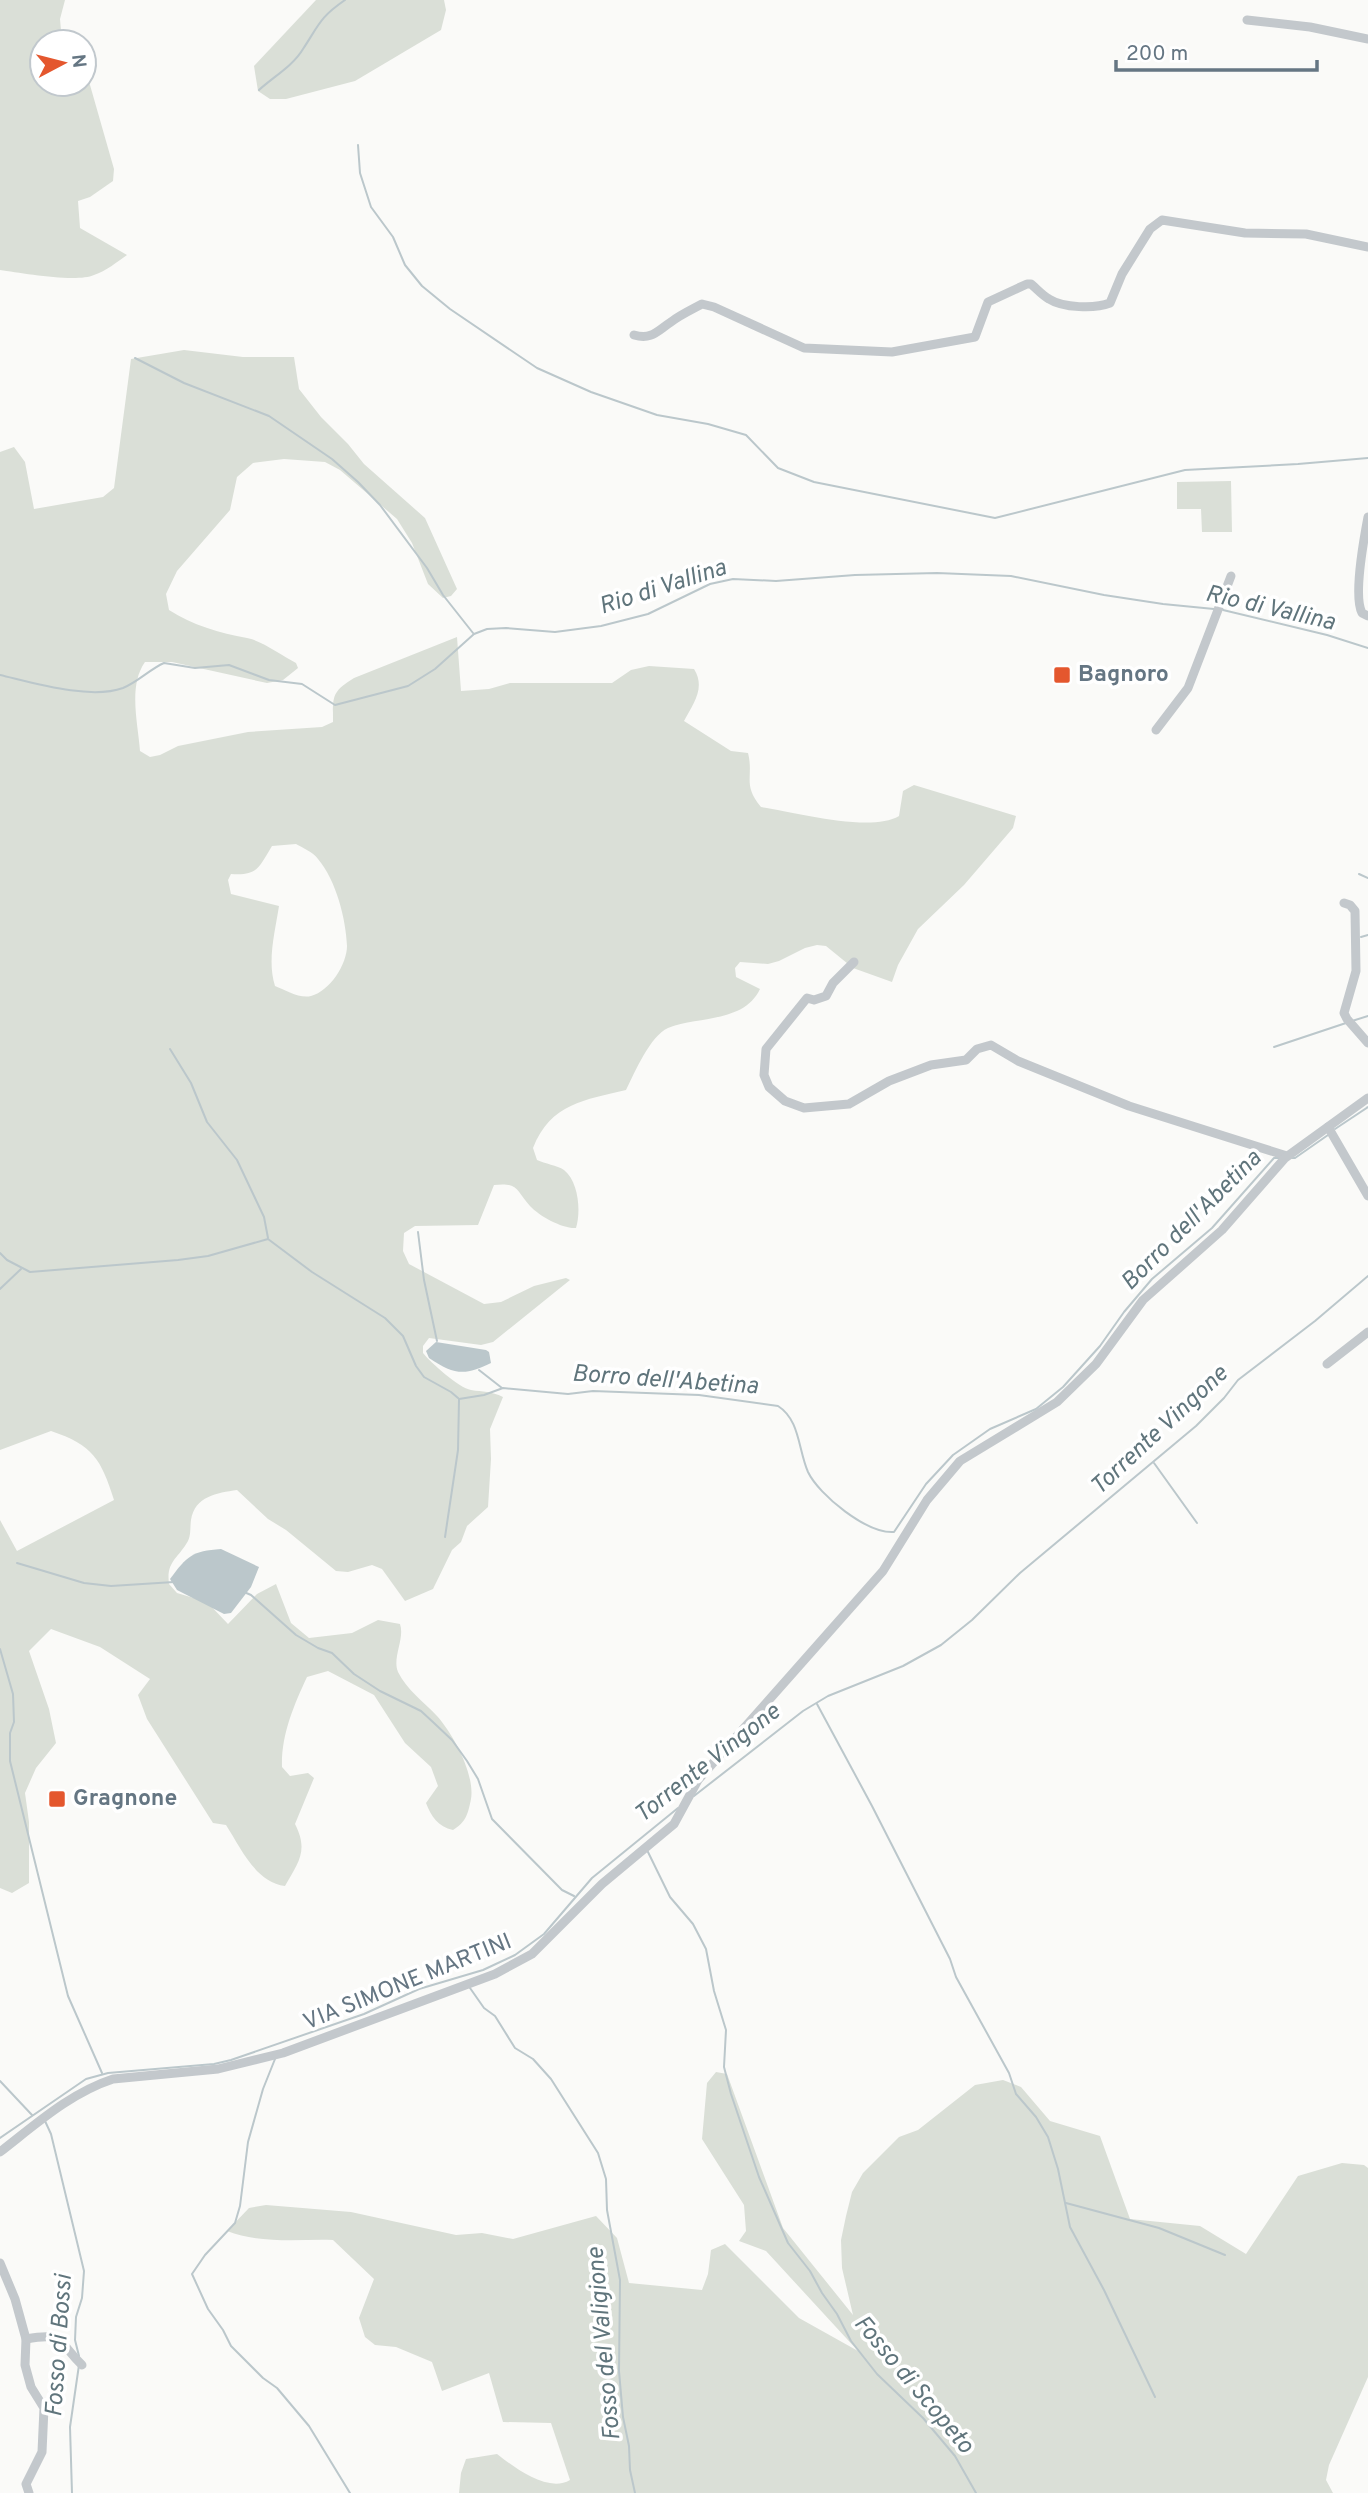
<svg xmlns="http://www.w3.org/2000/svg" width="1368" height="2493" font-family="Overpass,sans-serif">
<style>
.green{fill:#dadfd7;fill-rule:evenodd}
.water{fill:#bbc7cb}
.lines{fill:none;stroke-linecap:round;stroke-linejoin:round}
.stream{stroke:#bbc7cb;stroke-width:2}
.minor{stroke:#c3c8cc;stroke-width:9}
.poi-dot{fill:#e4572e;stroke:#fff;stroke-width:2.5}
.labels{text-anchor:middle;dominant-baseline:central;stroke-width:7;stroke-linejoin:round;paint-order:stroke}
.poi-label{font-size:23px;font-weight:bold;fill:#657683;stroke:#fff;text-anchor:start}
.street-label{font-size:23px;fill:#657683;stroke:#fff}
.water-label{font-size:24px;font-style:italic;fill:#60757c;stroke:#fff}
</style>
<rect width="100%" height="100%" fill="#fafaf8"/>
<g class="green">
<path d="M0 0H65L60 19 62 42H42V84H84V76L90 85 114 169 113 181 90 197 78 201 80 228 127 255C117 262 106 271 94 275 76 283 22 273 0 270Z"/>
<polygon points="316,0 444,0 446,10 441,30 355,81 286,99 270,99 258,91 254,66"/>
<path d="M184 350 243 357H294L299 389 321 417 348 444 364 464 425 518 457 589 451 596 443 598 428 584 412 543 397 519 340 470 325 462 284 459 253 463 237 477 230 510 177 571 166 594 169 610C192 625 220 633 247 638 260 640 283 656 296 663L298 668 283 680 267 683 172 662H145C128 686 138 723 140 751L150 757 160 755 178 746 248 732 322 727 333 722C333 697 331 692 354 678L457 637 461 691 489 689 510 683H612L631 670 649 666 694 669C706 688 693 704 684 721L731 751 748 753C754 777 742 784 761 807 795 812 870 833 899 816L903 791 914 785 1016 816 1013 828 964 885 918 929 898 965 892 982 853 968 826 946 817 945 805 948 779 961 768 964 740 962 735 968 736 977 760 989C744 1023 698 1016 668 1028 650 1036 635 1072 626 1090 585 1100 551 1103 533 1148L537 1160C545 1164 557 1165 564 1170 579 1182 581 1212 576 1228 563 1229 539 1216 530 1206 516 1191 519 1182 494 1185L478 1225 415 1226 404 1233 403 1251 409 1264 484 1304 501 1302 534 1286 566 1278 570 1280 493 1342 481 1345 429 1338 423 1346V1353C431 1363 459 1388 471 1390 483 1392 491 1391 503 1397L490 1429 491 1459 488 1507 467 1526 461 1542 452 1550 433 1589 405 1601 382 1569 372 1565 348 1572 336 1571 286 1530 268 1519 237 1490C217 1493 195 1496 191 1520 190 1527 191 1535 188 1541 178 1559 166 1561 169 1584L177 1593 207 1602 228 1624 257 1594 276 1584 291 1623 309 1638 352 1633 378 1620 400 1624C405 1639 392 1658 398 1672 407 1690 424 1702 437 1716 454 1735 475 1775 471 1799 468 1814 466 1822 453 1830 438 1827 431 1816 426 1803L438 1786 431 1767 405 1743 374 1695 328 1671 307 1677C294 1705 281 1735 282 1767L290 1776 308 1773 314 1778 295 1824C309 1851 298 1863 285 1886 255 1882 241 1848 226 1825L213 1823 147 1719 138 1695 150 1679 100 1647 51 1629 29 1651 49 1709 56 1743 36 1768 25 1793 29 1822V1883L12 1893 0 1888V1520L17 1551 114 1500C101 1459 93 1445 51 1431L0 1450V452L14 447 25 462 34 509 103 497 114 488 131 359ZM296 844C303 848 313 852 318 859 336 880 346 919 347 946 347 964 330 991 311 996 300 999 285 990 275 986 267 961 275 932 279 906L231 894 228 880 231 874C258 876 259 867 272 846Z"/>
<polygon points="1231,481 1232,532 1202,532 1201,509 1177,509 1177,482"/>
<path d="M716 2072 727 2074 783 2228 853 2315 842 2268 841 2240 846 2216 852 2192 863 2173 899 2137 918 2130 975 2085 1003 2080 1021 2087 1050 2121 1100 2136 1130 2219 1200 2226 1246 2254 1298 2176 1342 2163 1364 2165 1368 2168V2377L1329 2465 1326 2480 1333 2493H459L461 2473 466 2459 497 2454C515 2468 548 2493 570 2480L551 2423 503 2422 489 2373 442 2391 432 2362 396 2347 375 2345 365 2337 359 2318 374 2279 333 2240C298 2239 261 2244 227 2231L249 2208 266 2205 351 2212 456 2235 482 2233 513 2239 596 2216 617 2238 629 2283 702 2290 708 2274 711 2250 725 2244 799 2318 858 2351 766 2251 739 2241 746 2231 744 2205 702 2139 707 2083Z"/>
</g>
<g class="water">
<path d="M436 1342 486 1350 489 1352 491 1363C465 1376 454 1375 429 1358L426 1351Z"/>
<path d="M221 1549 259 1567 251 1587 231 1613 224 1614 177 1590 170 1579C187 1556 192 1551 221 1549Z"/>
</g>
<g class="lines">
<g class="stream">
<path d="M259 90C273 77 293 66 303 49 319 25 319 18 345 0"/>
<polyline points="358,145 360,173 371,207 393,237 405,265 422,286 450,309 537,368 591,392 657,415 708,424 746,435 778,468 814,482 995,518 1185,470 1298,464 1368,458"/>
<polyline points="135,358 184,383 269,416 332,459 358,482 380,505 427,568 443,595 473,633"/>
<polyline points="1223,610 1327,635 1368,648"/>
<path d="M0 675C34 683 90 700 123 688 138 682 150 669 164 663L195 668 229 665 269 680 302 684 335 705 408 686 435 669 474 634 487 629 506 628 555 632 601 626 648 614 710 584 733 579 776 581 855 575 937 573 1011 576 1104 595 1163 604 1214 609"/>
<polyline points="1359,874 1368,878"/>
<polyline points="1361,937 1368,935"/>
<polyline points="1352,1021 1368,1016"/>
<polyline points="1274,1047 1346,1023"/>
<polyline points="170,1049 191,1083 207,1122 237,1160 264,1217 268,1238"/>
<polyline points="1335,1129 1368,1107"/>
<polyline points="1292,1158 1295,1158 1328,1135"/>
<polyline points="418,1232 424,1280 437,1341"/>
<polyline points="0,1253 7,1260 30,1272 178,1260 208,1256 268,1239 312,1272 385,1318 403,1336 416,1366 424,1377 451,1392 458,1398"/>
<polyline points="0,1289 21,1269"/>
<polyline points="479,1370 502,1388"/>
<path d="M459 1399 484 1395 503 1388 568 1394 593 1391 699 1395 778 1406C800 1420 798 1449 808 1472 819 1495 867 1534 894 1532L926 1484 953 1455 990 1429 1036 1409 1063 1387 1100 1346 1124 1312 1152 1279 1212 1228 1274 1158H1279"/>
<polyline points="1154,1463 1197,1523"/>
<polyline points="445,1537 458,1450 459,1400"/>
<polyline points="17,1563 84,1583 111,1586 174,1582"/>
<polyline points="244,1592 251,1595 296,1635 318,1648 332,1653 354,1674 380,1691 421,1711 434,1723 452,1740 467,1761 478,1779 492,1819 562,1890 574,1896"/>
<polyline points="0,1649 13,1694 14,1722 10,1733 10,1761 68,1996 102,2073"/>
<polyline points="817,1704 872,1806 950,1959 956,1977 1009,2073 1016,2094 1036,2117 1048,2137 1058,2169 1070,2227 1104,2290 1155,2397"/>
<polyline points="694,1796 803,1711 828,1696 903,1666 941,1645 972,1620 1020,1573 1196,1426 1224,1398 1238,1380 1315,1321 1368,1276"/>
<polyline points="647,1850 670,1897 693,1924 706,1949 714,1991 726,2030 724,2067 731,2094 759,2177 788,2243 810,2271 822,2293 837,2314 851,2341 877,2374 923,2418 955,2456 976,2493"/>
<polyline points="470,1988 484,2008 495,2016 515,2048 533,2059 551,2079 598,2153 606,2179 607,2210 620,2280 619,2371 623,2417 629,2446 630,2470 635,2493"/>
<polyline points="275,2059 263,2089 248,2142 240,2206 235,2223 205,2255 192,2274 208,2309 223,2330 231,2346 263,2378 277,2388 309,2426 350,2493"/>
<polyline points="0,2081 32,2115"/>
<polyline points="45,2121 51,2134 84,2271 82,2298 76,2317 75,2340 79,2356"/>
<polyline points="0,2138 86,2079 108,2073 214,2064 231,2060 364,2014 419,1989 483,1970 515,1955 544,1934 592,1878 678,1808"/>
<polyline points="1066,2203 1159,2228 1225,2255"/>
<polyline points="72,2493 70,2427 79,2365"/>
</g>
<g class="minor">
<polyline points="1247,20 1310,27 1368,39"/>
<path d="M634 335C652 340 657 331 671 322 680 315 691 310 702 304L714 307 804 348 892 352 975 337 988 302 1027 284H1031C1037 289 1042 295 1049 299 1063 308 1095 309 1110 303L1122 274 1150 229 1162 220 1245 233 1306 234 1368 247"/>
<path d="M1368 517C1364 538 1353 596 1362 613L1368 616"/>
<polyline points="1156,730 1188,688 1231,576"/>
<polyline points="1344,903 1350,905 1355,911 1356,971 1344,1013 1347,1019 1368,1043"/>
<polyline points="854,962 833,983 826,996 814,1000 807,998 766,1049 764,1075 769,1087 785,1101 804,1108 849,1104 889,1081 931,1065 966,1060 977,1049 991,1045 1018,1061 1129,1106 1287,1156"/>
<polyline points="1328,1127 1368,1196"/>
<polyline points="1327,1364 1368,1332"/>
<path d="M0 2152C35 2125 70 2093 113 2079L218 2069 283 2053 495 1974 532 1954 602 1884 674 1824 698 1780 883 1571 927 1500 960 1461 1057 1402 1096 1364 1143 1300 1222 1230 1285 1158 1368 1098"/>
<polyline points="0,2263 15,2299 26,2339 25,2365 31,2387 44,2408 42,2452 26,2484 29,2493"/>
<path d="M26 2339C66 2332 57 2341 82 2365"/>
</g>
</g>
<g class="poi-dot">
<rect x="1053" y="666" width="18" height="18" rx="3.5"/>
<rect x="48" y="1790" width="18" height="18" rx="3.5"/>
</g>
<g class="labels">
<g class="poi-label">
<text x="1078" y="675">Bagnoro</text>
<text x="73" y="1799">Gragnone</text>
</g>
<g class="street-label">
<text transform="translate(408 1983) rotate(-22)">VIA SIMONE MARTINI</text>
</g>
<g class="water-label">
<text transform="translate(663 588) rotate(-18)">Rio di Vallina</text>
<text transform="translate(1270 609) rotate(13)">Rio di Vallina</text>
<text transform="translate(1192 1221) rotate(-45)">Borro dell'Abetina</text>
<text transform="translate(665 1381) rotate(4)">Borro dell'Abetina</text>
<text transform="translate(1160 1431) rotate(-43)">Torrente Vingone</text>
<text transform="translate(708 1764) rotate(-38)">Torrente Vingone</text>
<text transform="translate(605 2344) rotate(-95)">Fosso del Valigione</text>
<text transform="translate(60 2346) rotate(-86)">Fosso di Bossi</text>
<text transform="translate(913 2385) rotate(50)">Fosso di Scopeto</text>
</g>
</g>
<g transform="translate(63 63) rotate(83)"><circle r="33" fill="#ffffff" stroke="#c1c8cd" stroke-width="2"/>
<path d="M0-5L12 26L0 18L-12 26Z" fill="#e4572e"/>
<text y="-10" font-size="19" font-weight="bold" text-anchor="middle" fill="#657683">N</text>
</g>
<path d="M1116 60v10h201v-10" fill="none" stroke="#657683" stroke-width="3.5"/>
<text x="1126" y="60" font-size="21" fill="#657683" stroke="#ffffff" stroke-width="5" paint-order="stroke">200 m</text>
</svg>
